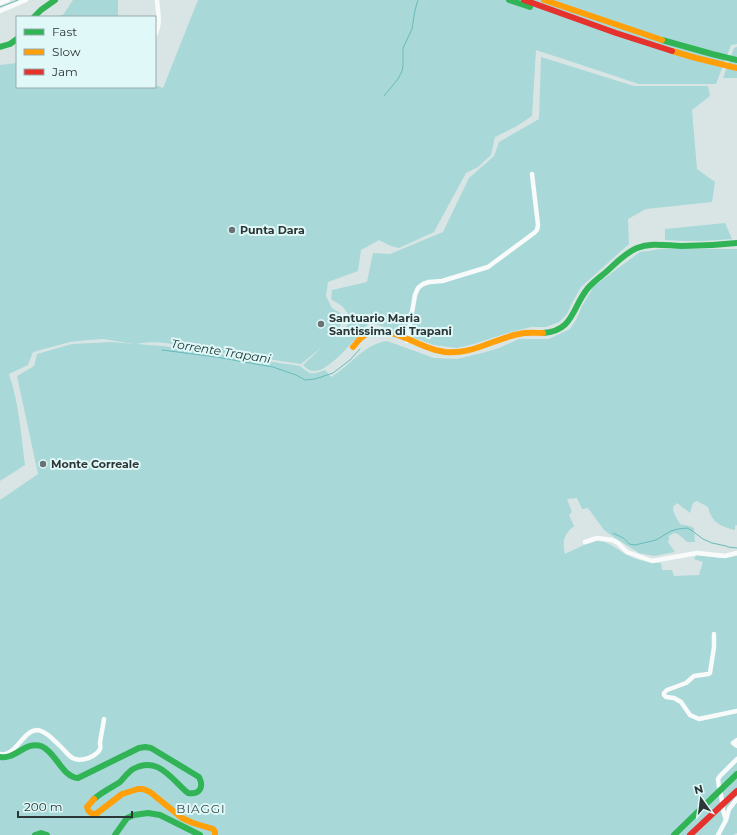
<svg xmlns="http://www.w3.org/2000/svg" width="737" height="835" font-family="Montserrat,sans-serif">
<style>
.green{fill:#a8d8d8}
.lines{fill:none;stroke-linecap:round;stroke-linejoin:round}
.stream{stroke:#68baba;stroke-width:1}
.street{stroke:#f9fbfb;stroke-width:4.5}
.fast{stroke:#30b455;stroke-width:6}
.slow{stroke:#ff9f0a;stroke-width:6}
.jam{stroke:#e5322d;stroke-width:6}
.poi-dot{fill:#697373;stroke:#e0f8f8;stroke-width:1.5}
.labels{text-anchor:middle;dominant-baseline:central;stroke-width:4;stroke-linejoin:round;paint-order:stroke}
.poi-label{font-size:11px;font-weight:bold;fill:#2d3636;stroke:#e0f8f8;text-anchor:start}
.water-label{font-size:12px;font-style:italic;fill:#183131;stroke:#e0f8f8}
.neighbourhood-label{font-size:12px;letter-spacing:1px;fill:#364a4a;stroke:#e0f8f8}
</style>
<rect width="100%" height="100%" fill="#d9e5e5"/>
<g class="green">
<polygon points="73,0 118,0 118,17 53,17 63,15"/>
<path d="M198 0H737V44L731 45 716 84H639L536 50 532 116 517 126 495 137 491 155 478 167 466 173 434 232 399 248 391 246 379 240 361 250 358 271 328 282 326 296 332 308 340 313 343 319 335 336 353 320 342 306 331 299 332 290 367 282 373 253 390 254 443 232 469 178 494 156 499 142 539 119 541 57 634 86H708L710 96 692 110 697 169 715 182 712 202 646 209 628 219 629 244 581 287 572 303 567 314 559 322 546 327H531L504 334 474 344 457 348 434 345 370 322C359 334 330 372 314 371 310 371 306 368 303 365L323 346 301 364C268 359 235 355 203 350 179 346 161 339 136 344L163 346 300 366C311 375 311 375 325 370L331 377C350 366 364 344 387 341L434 358 457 359 482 353 499 348 519 339H549L570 329 577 318 582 306 594 286 640 252 661 249H737V525L735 526V530C721 527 711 522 708 507L697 501 693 503 690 513 677 503 673 507C673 514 677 518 680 524L689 526 694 528 695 542H687L678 534 674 533 669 536V539L668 542 675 552 654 556 639 553 615 538 604 530 588 508 582 509 577 498 567 499 572 512 569 515 574 526C564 534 562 541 565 554 573 550 589 542 597 541 609 541 616 549 625 554 636 560 649 563 661 563L662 570H672L674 576 699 575 703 562 694 559 696 555 720 558 737 556V833L733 835H0V500L38 474 17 376 34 366 37 354 72 344 112 342 135 344 103 339 88 340 70 342 33 352 28 365 9 374C19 403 21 434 25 465L0 481V65L17 63V87H155V85L163 88Z"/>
<polygon points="737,47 737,78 723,78 734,48"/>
<path d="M725 223 732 239C710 241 687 242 665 240V229Z"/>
</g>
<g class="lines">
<g class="stream">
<polyline points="0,7 18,0"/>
<polyline points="384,96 398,79 402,71 403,66 403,48 412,29 415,10 418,0"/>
<polyline points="162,350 216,357 273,367 296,375 305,380 315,379 333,373 350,360 360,349"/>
<path d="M613 533C616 535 618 535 621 537 624 538 627 541 629 544L635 545 656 540 671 531 678 529 687 528 691 530 703 539 712 543 726 546 728 547 737 548"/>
</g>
<g class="street">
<polyline points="0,3 8,0"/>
<polyline points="0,11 26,0"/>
<path d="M155 35C161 24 158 13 157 0"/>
<polyline points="407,341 415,295 418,288 423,284 429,282 442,281 488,267 534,233 537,230 538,225 532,174"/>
<polyline points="585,542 597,538 612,540 618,543 627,552 652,561 697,553 725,556 737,553"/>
<polyline points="714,634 714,647 710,673 708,674 694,676 686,683 667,690 664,693 664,695 666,697 674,698 681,702 690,715 699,719 737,711"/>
<polyline points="737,740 733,743 734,744 737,746"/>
<path d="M0 754C15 758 22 731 37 730 41 730 45 733 48 735 53 739 57 743 62 748 69 755 72 762 85 759 90 758 98 754 100 749 101 747 100 745 100 743 101 735 103 727 104 719"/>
<polyline points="719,787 718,779 720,776 737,759"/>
<polyline points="721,794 723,810 726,820"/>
<polyline points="718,835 726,820 729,809 737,799"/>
</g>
<g class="fast">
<polyline points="509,0 530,7"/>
<polyline points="34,17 41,10 55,0"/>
<polyline points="662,40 712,54 737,60"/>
<polyline points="0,47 10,44 17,39"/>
<path d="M543 333C574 331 572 307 588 288 593 282 600 277 606 272 616 263 625 253 637 248 652 242 667 246 682 246 701 246 719 245 737 243"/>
<path d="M0 757C15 760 25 741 41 746 56 752 62 777 78 778L139 748 145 747 151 748 199 777C204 787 200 795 188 793 172 780 158 755 133 769 128 772 124 778 120 782 111 788 102 792 94 799"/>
<polyline points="35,835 41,833 47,835"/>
<polyline points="115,835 127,818 134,815 148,813 160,815 200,835"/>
<polyline points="674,835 737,774"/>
</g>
<g class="slow">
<polyline points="544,0 662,40"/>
<polyline points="672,51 696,58 737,68"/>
<path d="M353 347C356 344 358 340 361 338 380 322 406 339 424 346 431 349 438 351 445 352 472 355 493 339 519 334 527 332 535 333 543 333"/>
<path d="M94 799 87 807C88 812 91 814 96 814L122 794 138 789H143L150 792 182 818 193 823 213 829 215 832V835"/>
</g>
<g class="jam">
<polyline points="524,0 616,33 672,51"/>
<polyline points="690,835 737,791"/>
</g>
</g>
<g class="poi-dot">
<circle cx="232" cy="230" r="4"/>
<circle cx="321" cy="324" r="4"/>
<circle cx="43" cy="464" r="4"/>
</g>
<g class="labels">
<g class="poi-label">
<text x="240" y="230">Punta Dara</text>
<text x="329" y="318">Santuario Maria<tspan x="329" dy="13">Santissima di Trapani</tspan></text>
<text x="51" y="464">Monte Correale</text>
</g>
<g class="water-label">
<text transform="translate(221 351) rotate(9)">Torrente Trapani</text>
</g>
<g class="neighbourhood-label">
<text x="201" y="808">BIAGGI</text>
</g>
</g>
<rect x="16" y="16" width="140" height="72" fill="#e0f8f8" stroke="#98aaaa"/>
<rect x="24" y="29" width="20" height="6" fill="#30b455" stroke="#98aaaa"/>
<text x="52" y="36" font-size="12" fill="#2d3636">Fast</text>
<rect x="24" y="49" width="20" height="6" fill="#ff9f0a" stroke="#98aaaa"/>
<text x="52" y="56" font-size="12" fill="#2d3636">Slow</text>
<rect x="24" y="69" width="20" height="6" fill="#e5322d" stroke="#98aaaa"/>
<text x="52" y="76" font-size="12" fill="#2d3636">Jam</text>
<g transform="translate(701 799) rotate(346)" stroke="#e0f8f8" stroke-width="3" paint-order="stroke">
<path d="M0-3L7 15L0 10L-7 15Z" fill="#2d3636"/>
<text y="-6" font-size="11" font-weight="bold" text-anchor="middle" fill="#2d3636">N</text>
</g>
<path d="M18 811v6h114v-6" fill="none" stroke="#2d3636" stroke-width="2"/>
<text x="24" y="811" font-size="12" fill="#2d3636" stroke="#e0f8f8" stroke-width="3" paint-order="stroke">200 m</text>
</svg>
